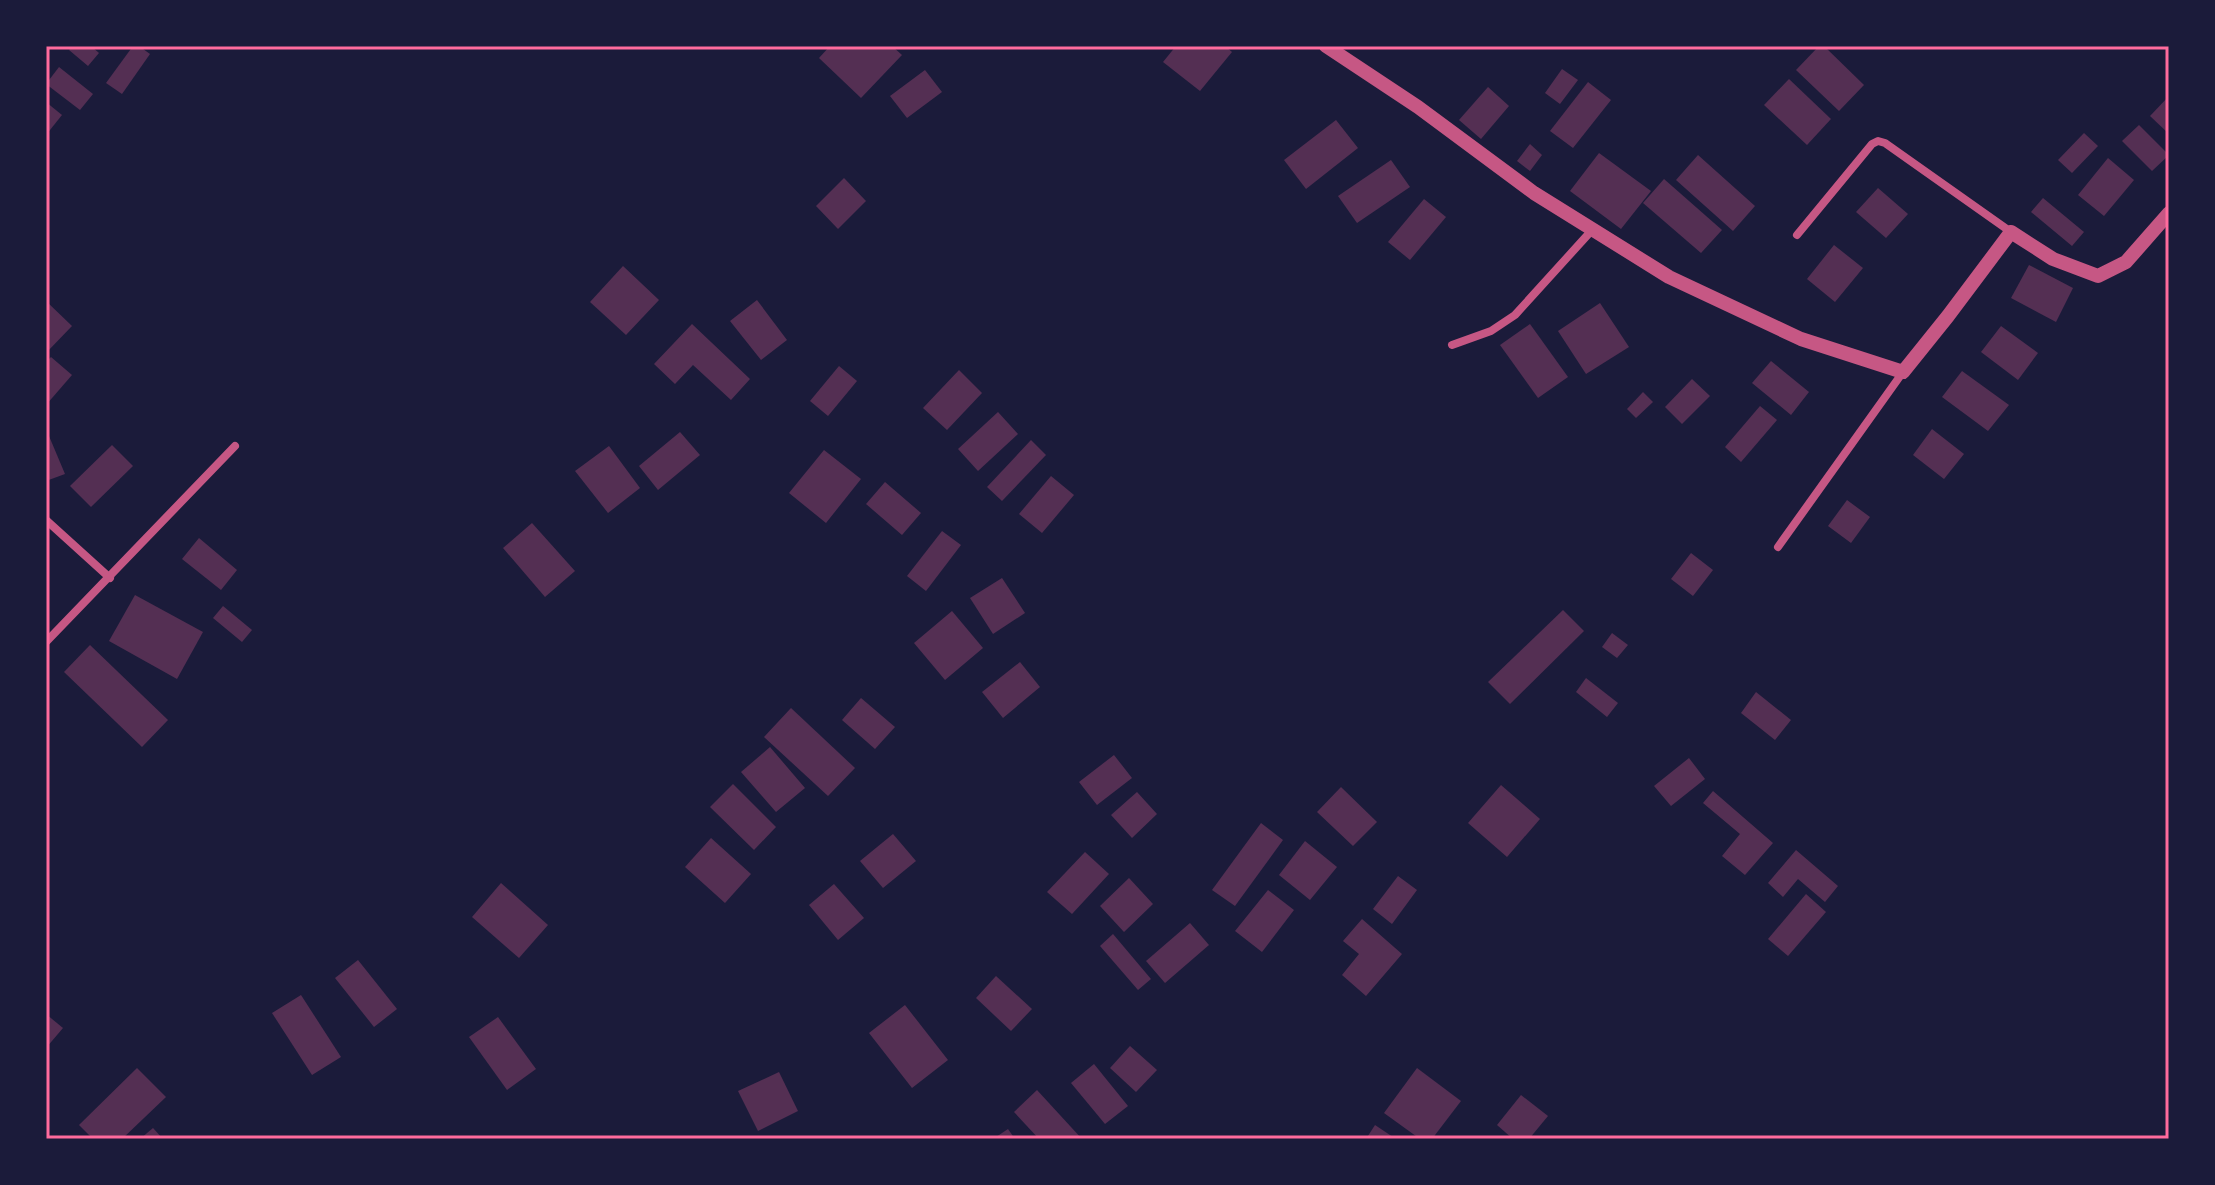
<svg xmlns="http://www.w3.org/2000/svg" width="2215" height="1185" font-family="'Exo 2',sans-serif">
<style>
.building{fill:#542f53}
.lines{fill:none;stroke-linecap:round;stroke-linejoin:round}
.minor{stroke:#c65784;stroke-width:8}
.tertiary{stroke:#c65784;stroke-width:14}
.neatline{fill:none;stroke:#ff6b9d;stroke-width:3}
</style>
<rect width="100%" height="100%" fill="#1b1b3a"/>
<g class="building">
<polygon points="73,46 91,46 99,53 88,66 69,50"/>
<polygon points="133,46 139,46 150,54 122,94 106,83"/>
<polygon points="830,46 892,46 902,55 861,98 819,58"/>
<polygon points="1176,46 1225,46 1232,52 1200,91 1163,62"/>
<polygon points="1819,46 1824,46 1864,85 1839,111 1796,70"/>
<polygon points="59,67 93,94 80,110 46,84"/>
<polygon points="1562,69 1578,80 1560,104 1545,93"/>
<polygon points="925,70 942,92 907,118 890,96"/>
<polygon points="1789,79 1831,119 1807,145 1764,105"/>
<polygon points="1588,82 1611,100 1573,148 1550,131"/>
<polygon points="1488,87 1509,106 1481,139 1459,120"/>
<polygon points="2169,96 2169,134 2150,116"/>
<polygon points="46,102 62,115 46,135"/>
<polygon points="1336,120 1358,148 1306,189 1284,160"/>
<polygon points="2139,125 2169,155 2152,171 2122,141"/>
<polygon points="2084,133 2098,146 2072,173 2058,160"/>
<polygon points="1530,144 1542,155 1530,171 1517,161"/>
<polygon points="1599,153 1651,191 1621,229 1570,191"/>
<polygon points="1698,155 1755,206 1733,231 1676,180"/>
<polygon points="2108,158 2134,180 2104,216 2078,195"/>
<polygon points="1391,160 1410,187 1357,223 1338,196"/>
<polygon points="844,178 866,201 838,229 816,206"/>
<polygon points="1664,179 1722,230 1701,253 1643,203"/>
<polygon points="1878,188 1908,214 1886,238 1856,212"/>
<polygon points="2043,198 2084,232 2072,246 2031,212"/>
<polygon points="1424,199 1446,217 1410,260 1388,242"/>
<polygon points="1834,245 1863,268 1835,302 1807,279"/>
<polygon points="2029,265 2073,288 2056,322 2011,298"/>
<polygon points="623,266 659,300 626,335 590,302"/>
<polygon points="757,300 787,340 761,360 730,321"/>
<polygon points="46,301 72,326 46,353"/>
<polygon points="1600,303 1629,347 1586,374 1558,331"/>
<polygon points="692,324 750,379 731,400 693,365 675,384 654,364"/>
<polygon points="1530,324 1568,377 1538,398 1500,345"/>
<polygon points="2001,326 2038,353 2018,380 1981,352"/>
<polygon points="51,357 72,375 46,405 46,362"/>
<polygon points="1771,361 1809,392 1791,415 1752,383"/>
<polygon points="839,366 857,381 828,416 810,401"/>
<polygon points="959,370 982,393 947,430 923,408"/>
<polygon points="1962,371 2009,405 1988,431 1942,397"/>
<polygon points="1692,379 1710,396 1682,424 1665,407"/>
<polygon points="1643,392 1653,402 1636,418 1627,409"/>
<polygon points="1760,406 1777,420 1741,462 1725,447"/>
<polygon points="998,412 1018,434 978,471 958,449"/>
<polygon points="1932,429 1964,454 1944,479 1913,455"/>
<polygon points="680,432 700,455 658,490 639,466"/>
<polygon points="49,436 65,474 46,481 46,437"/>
<polygon points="1031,440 1046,455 1002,501 987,487"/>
<polygon points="112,445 133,466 91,507 70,486"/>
<polygon points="609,446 640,488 608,513 575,471"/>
<polygon points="824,450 861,479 826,523 789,493"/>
<polygon points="1051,476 1074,495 1042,533 1019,514"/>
<polygon points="885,482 921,513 902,535 866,504"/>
<polygon points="1847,500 1870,517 1851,543 1828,526"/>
<polygon points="532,523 575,571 545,597 503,548"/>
<polygon points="942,531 961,545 926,591 907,576"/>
<polygon points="199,538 237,570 221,590 182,559"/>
<polygon points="1691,553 1713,570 1693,596 1671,579"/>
<polygon points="1002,578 1025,613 993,634 970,598"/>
<polygon points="135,595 203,632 177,679 109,641"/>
<polygon points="223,606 252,630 242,642 213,618"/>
<polygon points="1563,610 1584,631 1510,704 1488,682"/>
<polygon points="952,611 983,648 945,680 914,643"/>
<polygon points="1612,633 1628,645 1617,658 1602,647"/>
<polygon points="90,645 168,720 142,747 64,672"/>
<polygon points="1020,662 1040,687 1003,718 982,692"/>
<polygon points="1586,678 1618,703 1607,717 1576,692"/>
<polygon points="1756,692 1791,720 1775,740 1741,713"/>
<polygon points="861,698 895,727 875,749 842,720"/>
<polygon points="791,708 855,768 828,796 764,737"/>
<polygon points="770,747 805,788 776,812 741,772"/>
<polygon points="1114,755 1132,778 1097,805 1079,782"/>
<polygon points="1689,758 1705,779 1671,806 1654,786"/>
<polygon points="733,784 776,827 754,850 710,807"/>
<polygon points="1501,785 1540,819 1507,857 1468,823"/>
<polygon points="1341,787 1377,822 1353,846 1317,812"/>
<polygon points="1713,791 1773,843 1745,875 1722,856 1740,834 1703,803"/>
<polygon points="1137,792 1157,814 1132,838 1111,815"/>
<polygon points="1261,823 1283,840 1235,906 1212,890"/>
<polygon points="893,834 916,861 883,888 860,861"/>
<polygon points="711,838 751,874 725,903 685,867"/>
<polygon points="1305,841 1337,867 1310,900 1279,875"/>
<polygon points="1796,850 1838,886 1825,902 1798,879 1783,897 1768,883"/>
<polygon points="1085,852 1109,874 1072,914 1047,892"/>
<polygon points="1398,876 1417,890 1392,924 1373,909"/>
<polygon points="1129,878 1153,904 1124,932 1100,906"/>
<polygon points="501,883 548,925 519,958 472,917"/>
<polygon points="834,884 864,918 838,940 809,905"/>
<polygon points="1268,890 1294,910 1262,952 1235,931"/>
<polygon points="1806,894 1826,912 1788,956 1768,939"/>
<polygon points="1362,919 1402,954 1366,996 1342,975 1359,954 1343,941"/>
<polygon points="1190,923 1209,945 1165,983 1146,961"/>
<polygon points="1113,934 1151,979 1138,990 1100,946"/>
<polygon points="358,960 397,1009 374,1027 335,978"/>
<polygon points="996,976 1032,1009 1011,1031 976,998"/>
<polygon points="301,995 341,1057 312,1075 272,1013"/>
<polygon points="905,1005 948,1060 912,1088 869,1033"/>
<polygon points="46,1014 63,1028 46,1048"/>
<polygon points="498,1017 536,1069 507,1090 469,1037"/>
<polygon points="1130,1046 1157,1070 1136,1092 1110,1068"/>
<polygon points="1094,1064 1128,1106 1105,1124 1071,1083"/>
<polygon points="137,1068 166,1097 122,1139 93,1139 79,1125"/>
<polygon points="1417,1068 1461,1101 1432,1139 1420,1139 1384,1113"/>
<polygon points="779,1072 798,1111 758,1131 738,1091"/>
<polygon points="1037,1090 1082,1139 1039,1139 1014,1112"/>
<polygon points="1521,1095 1548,1116 1529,1139 1513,1139 1497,1125"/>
<polygon points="1375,1125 1396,1139 1366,1139"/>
<polygon points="153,1128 163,1139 140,1139"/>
<polygon points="1008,1129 1015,1139 993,1139"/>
</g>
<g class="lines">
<g class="minor">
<polyline points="1797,235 1872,144 1878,141 1885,143 2011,232"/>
<polyline points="1452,345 1491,331 1515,315 1593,229"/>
<polyline points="46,520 110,578"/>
<polyline points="1778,547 1903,372"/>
<polyline points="46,642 235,446"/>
</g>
<polyline class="tertiary" points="1326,46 1418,107 1534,193 1669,277 1801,339 1903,372 1948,316 2011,232 2053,259 2098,276 2126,262 2169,213"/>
</g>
<rect width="2215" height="1185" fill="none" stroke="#1b1b3a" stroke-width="96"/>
<rect x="48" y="48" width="2119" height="1089" class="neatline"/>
</svg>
